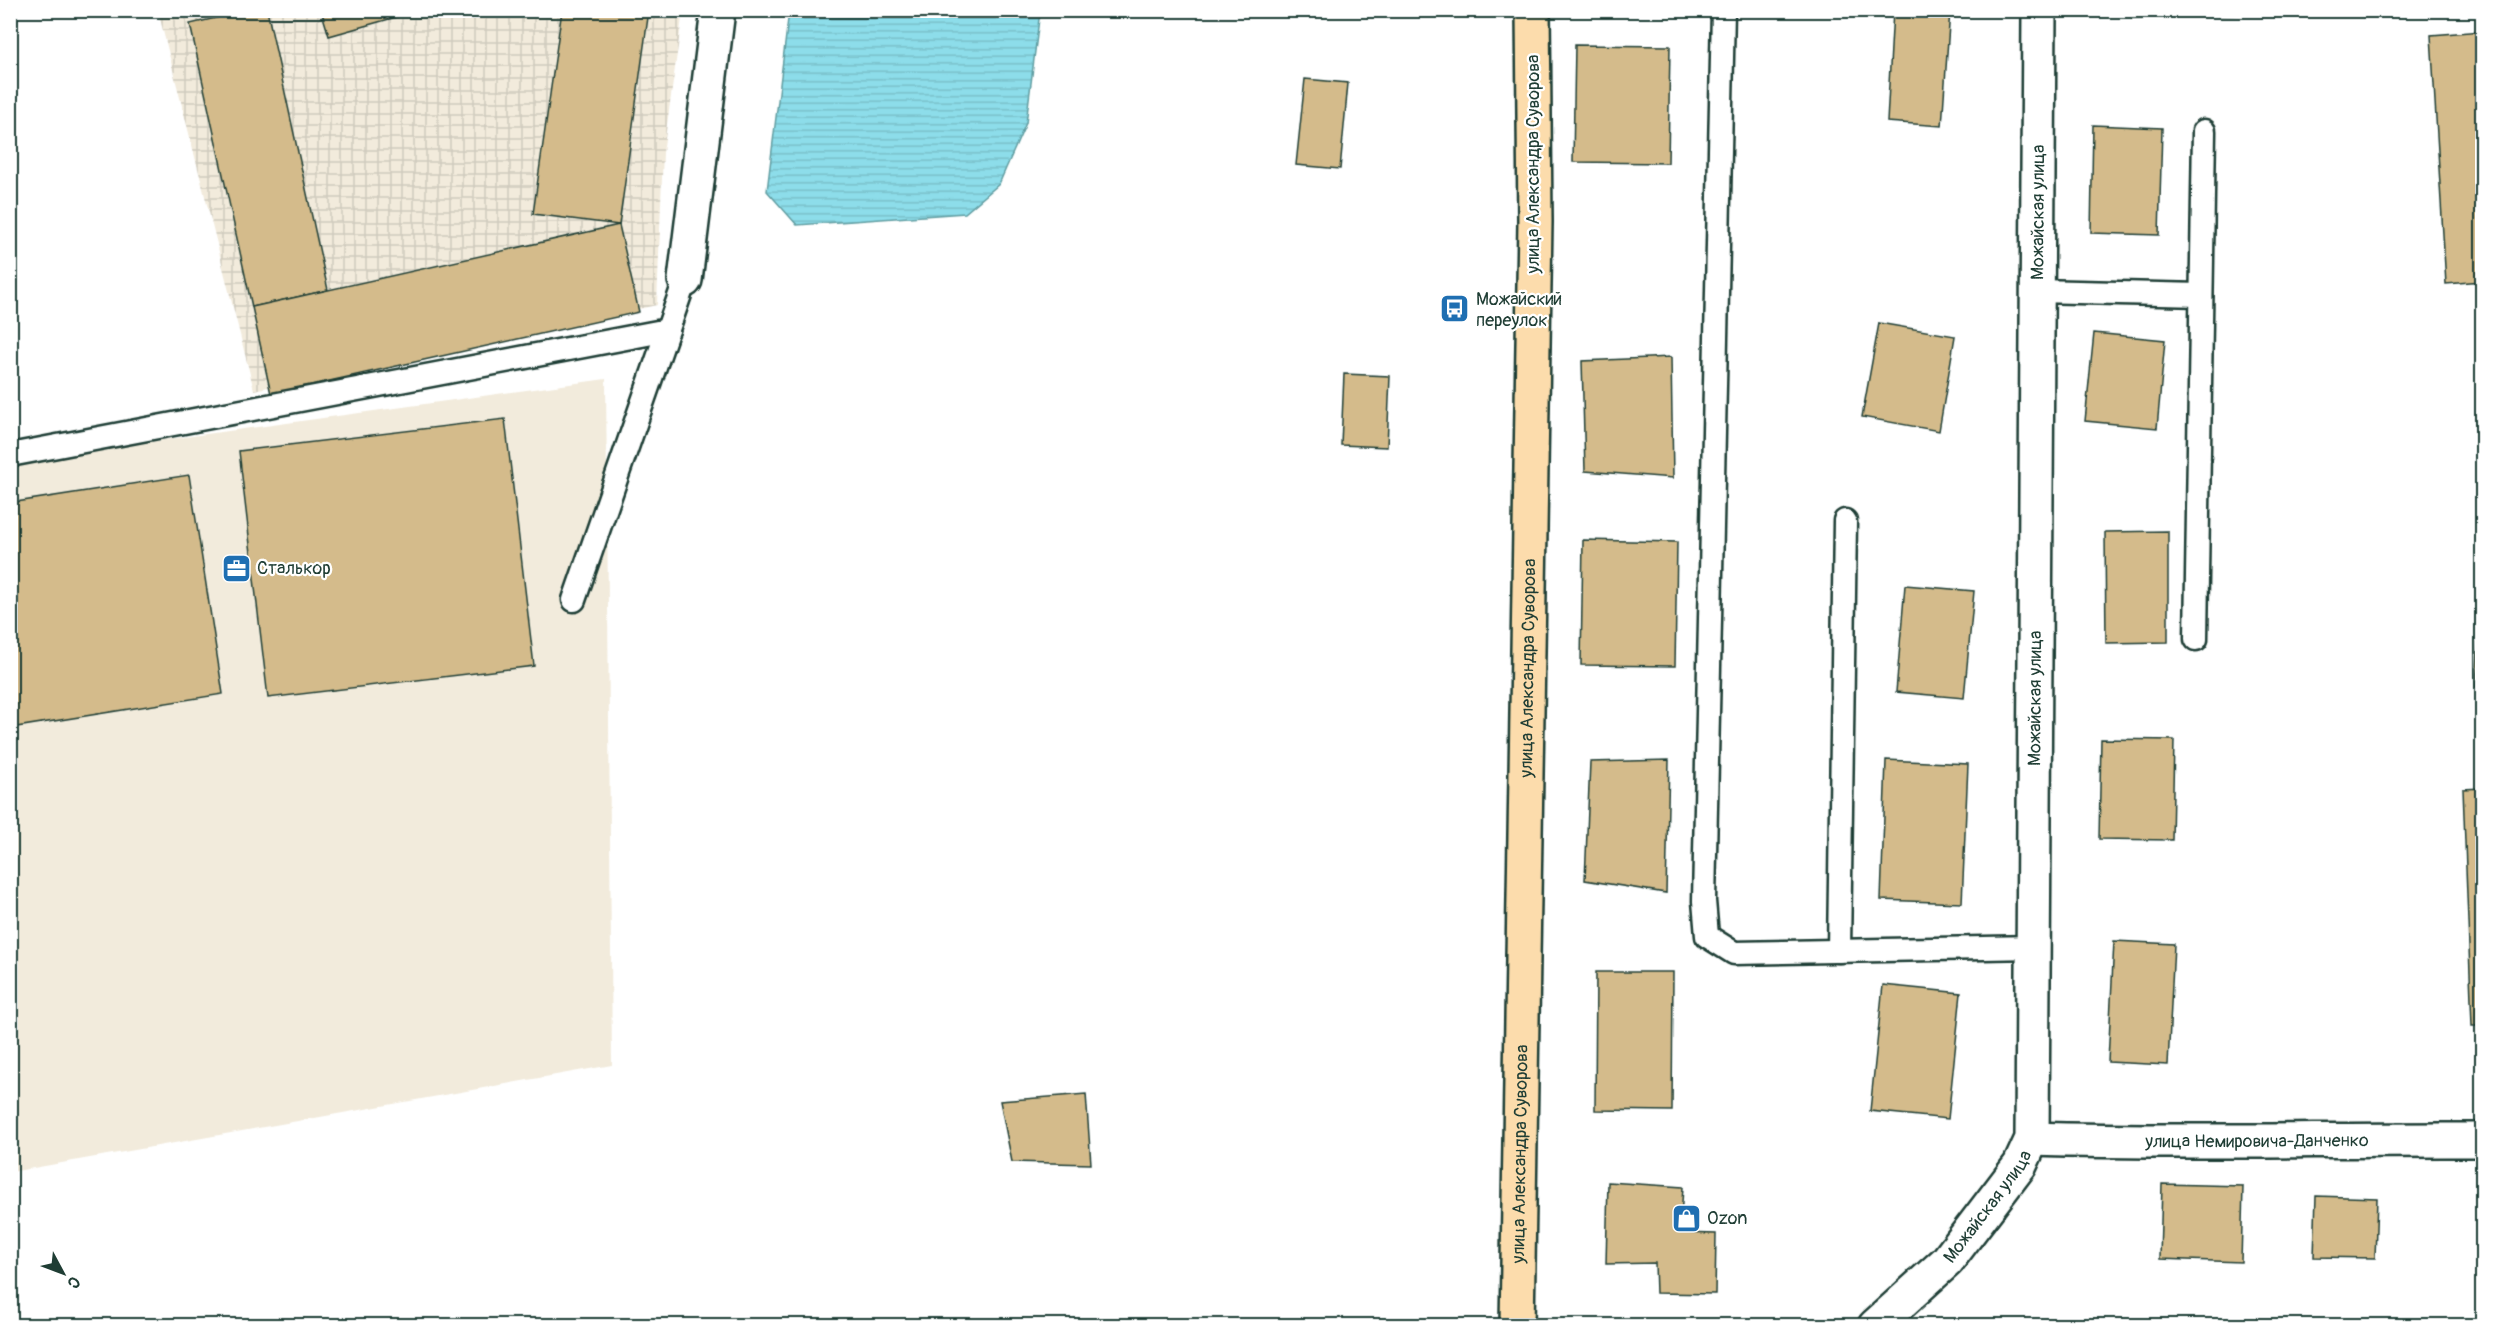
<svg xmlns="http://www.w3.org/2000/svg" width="2493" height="1336" font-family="Pangolin,sans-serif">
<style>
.built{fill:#f2ebdc}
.industrial{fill:url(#industrial-grid)}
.water{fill:url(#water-rules);stroke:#619da1;stroke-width:1.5}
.building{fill:#d4bb8b;stroke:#1f3d34;stroke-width:1.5}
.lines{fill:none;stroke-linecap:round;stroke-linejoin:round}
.lane-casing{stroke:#1f3d34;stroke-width:27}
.street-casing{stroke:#1f3d34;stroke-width:38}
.primary-casing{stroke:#1f3d34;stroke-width:38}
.lane{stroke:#fff;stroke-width:22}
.street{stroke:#fff;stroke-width:33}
.primary{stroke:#fcdcac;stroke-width:33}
.labels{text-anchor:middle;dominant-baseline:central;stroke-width:4.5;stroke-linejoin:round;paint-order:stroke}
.street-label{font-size:18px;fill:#1f3d34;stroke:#fff}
.poi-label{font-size:18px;fill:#1f3d34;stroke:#fff;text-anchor:start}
</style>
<defs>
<pattern id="industrial-grid" width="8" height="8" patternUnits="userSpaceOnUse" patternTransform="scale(1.5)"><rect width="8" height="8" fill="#f2ebdc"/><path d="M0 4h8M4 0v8" fill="none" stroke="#cfcabd"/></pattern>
<pattern id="water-rules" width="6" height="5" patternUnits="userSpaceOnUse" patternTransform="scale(1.5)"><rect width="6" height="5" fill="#8dddea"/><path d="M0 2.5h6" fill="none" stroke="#79bfc9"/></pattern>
</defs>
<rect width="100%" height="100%" fill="#fff"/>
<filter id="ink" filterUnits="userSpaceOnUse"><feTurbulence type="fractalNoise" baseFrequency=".0167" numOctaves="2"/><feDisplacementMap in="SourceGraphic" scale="12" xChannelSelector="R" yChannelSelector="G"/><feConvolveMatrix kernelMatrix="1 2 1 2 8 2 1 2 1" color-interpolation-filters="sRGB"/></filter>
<g filter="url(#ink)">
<polygon class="built" points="606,379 612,1065 11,1172 10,461"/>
<polygon class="industrial" points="158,11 683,11 663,153 657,305 254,390"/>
<polygon class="water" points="789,11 1044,11 1039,19 1026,123 999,184 965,213 797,225 767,191"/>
<g class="building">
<polygon points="250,10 267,10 328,290 252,307 190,24"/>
<polygon points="321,10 421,10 329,36"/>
<polygon points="562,10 649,10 619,225 533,214"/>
<polygon points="1893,10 1950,10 1942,126 1887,122"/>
<polygon points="2132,10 2385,10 2132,18"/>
<polygon points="2482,31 2482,281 2446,284 2431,35"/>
<polygon points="1575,45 1670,46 1668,163 1573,162"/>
<polygon points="1305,79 1348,83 1340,169 1296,165"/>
<polygon points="2093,125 2162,128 2159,235 2091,233"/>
<polygon points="619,225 639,312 271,394 252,307"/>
<polygon points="1879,323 1955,336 1939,431 1862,417"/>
<polygon points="2094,333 2165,340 2157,428 2085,421"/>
<polygon points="1671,357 1673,478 1585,471 1582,361"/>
<polygon points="1344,374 1390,376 1387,447 1341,445"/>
<polygon points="505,419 534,666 268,698 239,451"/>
<polygon points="189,475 223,694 10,728 10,503"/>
<polygon points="2168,531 2168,642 2106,643 2105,532"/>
<polygon points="1583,540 1677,542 1675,666 1581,665"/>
<polygon points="2482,560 2482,687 2476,687"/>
<polygon points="1905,585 1974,591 1964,698 1896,692"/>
<polygon points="2101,739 2174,740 2172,840 2099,839"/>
<polygon points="1669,760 1666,893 1585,880 1590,762"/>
<polygon points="1886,760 1968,764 1962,903 1881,900"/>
<polygon points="2482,788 2482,1026 2472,1026 2463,789"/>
<polygon points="2114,941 2174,944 2168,1065 2108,1062"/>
<polygon points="1596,972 1673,972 1672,1111 1595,1110"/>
<polygon points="1883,985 1961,993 1948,1119 1870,1111"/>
<polygon points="1086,1094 1091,1164 1012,1162 1000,1101"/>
<polygon points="1608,1182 1683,1187 1680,1233 1716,1234 1715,1294 1656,1293 1655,1263 1606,1264"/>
<polygon points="2162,1184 2243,1186 2241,1262 2160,1259"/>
<polygon points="2316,1196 2377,1198 2375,1258 2314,1257"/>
</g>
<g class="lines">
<defs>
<g id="lane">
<polyline points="1723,10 1704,901 1707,936 1734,953 2034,947"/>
<polyline points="2037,291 2201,295"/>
<polyline points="10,455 668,330"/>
<polyline points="574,600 685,280"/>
<polyline points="2196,639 2204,131"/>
<polyline points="1839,951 1845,521"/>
</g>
<g id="street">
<polyline points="685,280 718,10"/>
<path id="s1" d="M2032 1139C2182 1144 2332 1139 2482 1140"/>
<path id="s2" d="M1875 1326 1947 1261 2020 1165 2032 1139 2039 10"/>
</g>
<g id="primary">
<path id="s3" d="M1517 1326 1535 222 1533 10"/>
</g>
</defs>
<use href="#lane" class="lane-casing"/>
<use href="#street" class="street-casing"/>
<use href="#primary" class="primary-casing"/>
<use href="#lane" class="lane"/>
<use href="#street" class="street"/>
<use href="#primary" class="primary"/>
</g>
</g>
<defs>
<symbol id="bus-square" viewBox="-11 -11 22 22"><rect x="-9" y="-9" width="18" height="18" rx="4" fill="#1f6fb2" stroke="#fff"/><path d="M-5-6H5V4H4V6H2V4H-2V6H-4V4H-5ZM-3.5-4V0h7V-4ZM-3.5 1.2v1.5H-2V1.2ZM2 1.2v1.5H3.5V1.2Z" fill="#fff"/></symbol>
<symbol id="office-square" viewBox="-11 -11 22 22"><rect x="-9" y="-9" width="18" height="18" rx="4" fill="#1f6fb2" stroke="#fff"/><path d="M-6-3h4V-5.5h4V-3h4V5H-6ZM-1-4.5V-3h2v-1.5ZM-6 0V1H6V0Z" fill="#fff"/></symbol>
<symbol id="shop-square" viewBox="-11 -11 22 22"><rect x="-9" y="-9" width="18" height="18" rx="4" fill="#1f6fb2" stroke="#fff"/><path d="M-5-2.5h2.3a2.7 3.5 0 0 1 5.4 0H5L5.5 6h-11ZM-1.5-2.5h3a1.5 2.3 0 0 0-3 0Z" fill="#fff"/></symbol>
</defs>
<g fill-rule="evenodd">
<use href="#bus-square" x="1438" y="292" width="33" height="33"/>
<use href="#office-square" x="220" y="552" width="33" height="33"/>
<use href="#shop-square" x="1670" y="1202" width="33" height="33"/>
</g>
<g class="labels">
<g class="street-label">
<text transform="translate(1533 164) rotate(-90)">улица Александра Суворова</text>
<text stroke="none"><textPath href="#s2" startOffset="1173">Можайская улица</textPath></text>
<text stroke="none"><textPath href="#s3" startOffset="658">улица Александра Суворова</textPath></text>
<text stroke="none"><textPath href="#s2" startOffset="687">Можайская улица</textPath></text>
<text stroke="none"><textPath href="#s1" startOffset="225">улица Немировича-Данченко</textPath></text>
<text stroke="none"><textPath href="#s3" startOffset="172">улица Александра Суворова</textPath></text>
<text stroke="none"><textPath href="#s2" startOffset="165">Можайская улица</textPath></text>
</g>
<g class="poi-label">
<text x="1476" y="299">Можайский<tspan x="1476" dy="21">переулок</tspan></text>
<text x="257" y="568">Сталькор</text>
<text x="1707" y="1218">Ozon</text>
</g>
</g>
<rect width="2493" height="1336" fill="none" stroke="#fff" stroke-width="36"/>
<rect x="18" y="18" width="2457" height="1300" fill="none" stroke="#1f3d34" stroke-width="2" filter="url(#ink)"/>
<g transform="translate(63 1273) rotate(131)" stroke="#ffffff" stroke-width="4.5" paint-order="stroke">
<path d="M0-4.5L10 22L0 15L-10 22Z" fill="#1f3d34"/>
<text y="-9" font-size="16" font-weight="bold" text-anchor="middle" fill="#1f3d34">С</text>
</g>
</svg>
